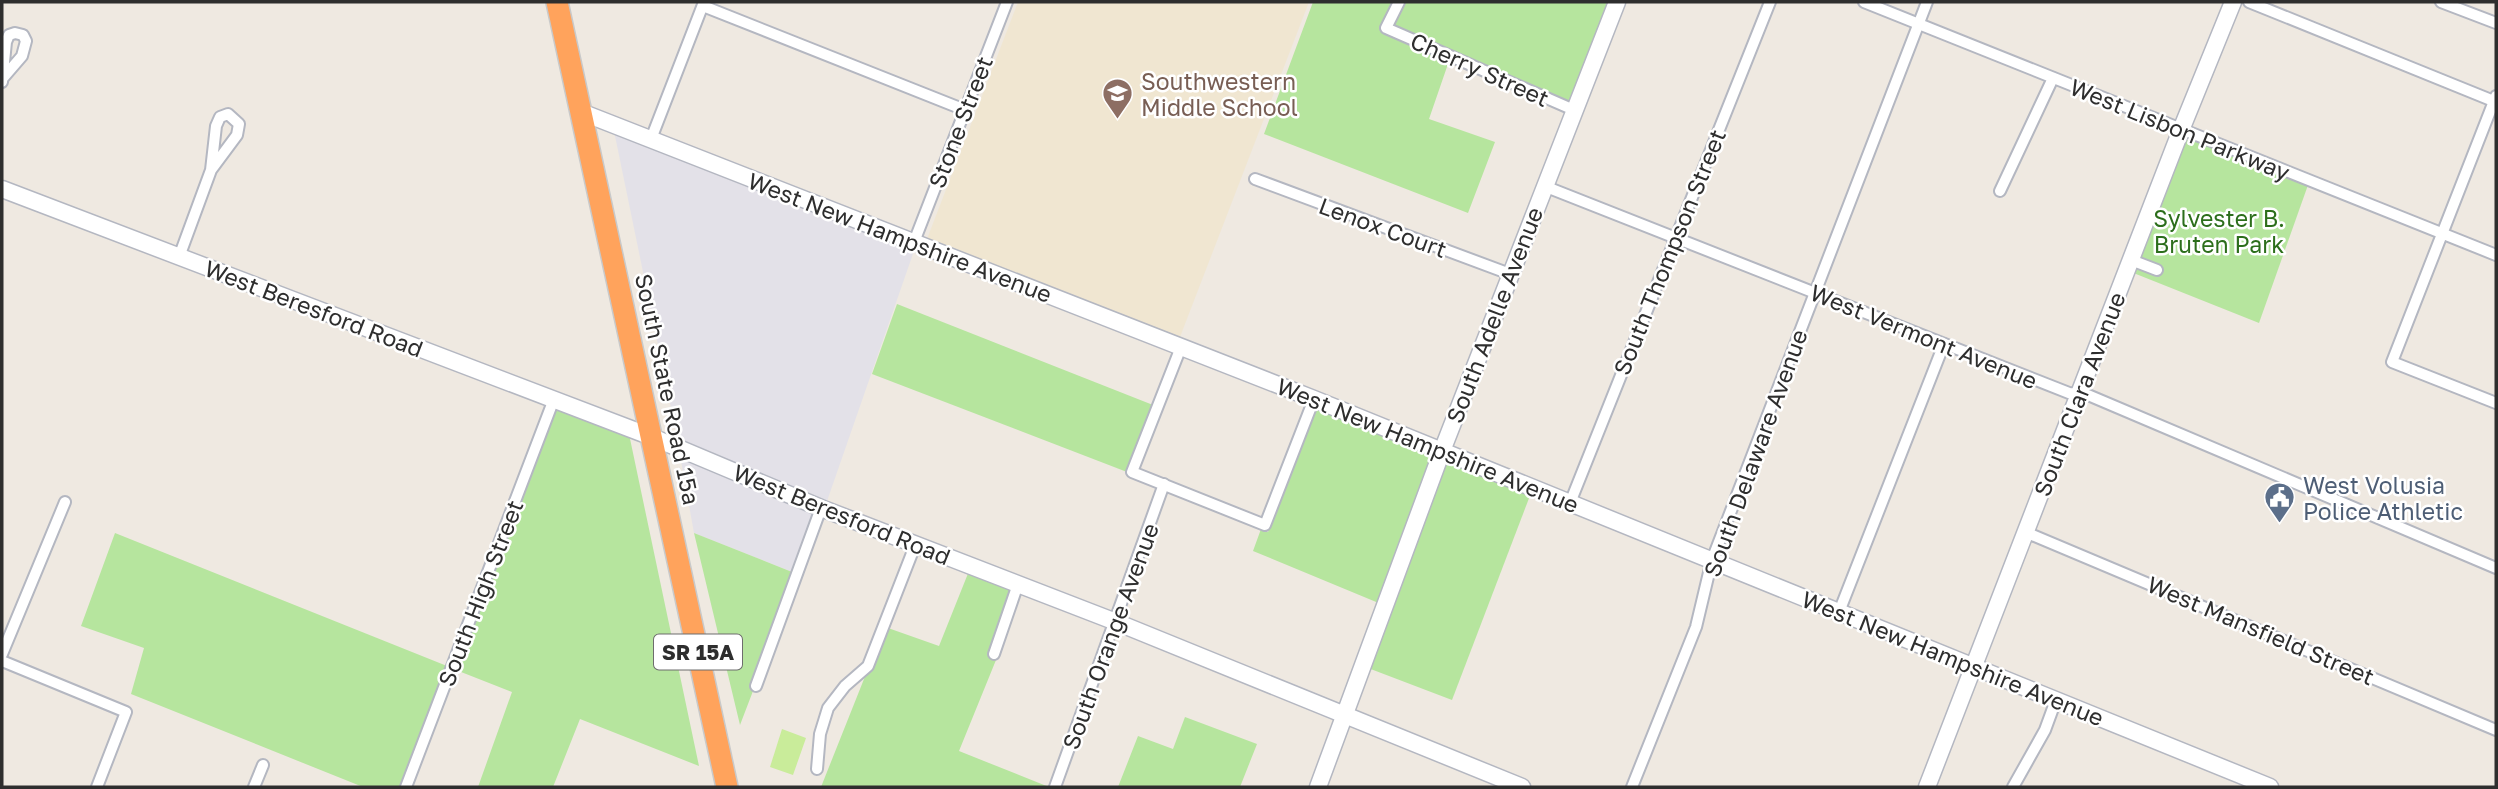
<svg xmlns="http://www.w3.org/2000/svg" width="2498" height="789" font-family="'Golos Text',sans-serif">
<style>
.industrial{fill:#e3e1e8}
.education{fill:#f0e6d1}
.green{fill:#b6e59e}
.pitch{fill:#c9ec9a}
.lines{fill:none;stroke-linecap:round;stroke-linejoin:round}
.street-casing{stroke:#b4b7c1;stroke-width:14}
.secondary-casing{stroke:#b4b7c1;stroke-width:19}
.highway-casing{stroke:#c9c9c9;stroke-width:24}
.street{stroke:#fff;stroke-width:10}
.secondary{stroke:#fff;stroke-width:16}
.highway{stroke:#ffa35c;stroke-width:21}
.labels{text-anchor:middle;dominant-baseline:central;stroke-width:5;stroke-linejoin:round;paint-order:stroke}
.shield{fill:#fff;stroke:#6d6d6d;stroke-width:2}
.shield-label{font-size:21px;font-weight:bold;fill:#2e2e2e}
.street-label{font-size:23px;fill:#2e2e2e;stroke:#fff}
.education-label{font-size:23px;fill:#785e54;stroke:#fff;text-anchor:start}
.park-label{font-size:23px;fill:#2c6e1b;stroke:#fff}
.service-label{font-size:23px;fill:#4e5e75;stroke:#fff;text-anchor:start}
</style>
<rect width="100%" height="100%" fill="#efe9e1"/>
<g class="industrial">
<polygon points="614,131 915,248 826,504 678,442"/>
<polygon points="680,455 815,511 792,572 694,533"/>
</g>
<polygon class="education" points="1018,2 1309,2 1180,337 927,239"/>
<g class="green">
<polygon points="1313,2 1394,2 1380,31 1449,61 1429,119 1495,142 1468,213 1264,134"/>
<polygon points="1405,2 1612,2 1571,103 1393,25"/>
<polygon points="2185,140 2195,140 2308,185 2259,323 2131,272"/>
<polygon points="897,304 1153,405 1127,472 872,374"/>
<polygon points="556,406 629,434 699,766 580,719 553,787 478,787 512,692 456,670"/>
<polygon points="1316,406 1436,454 1381,604 1253,551 1261,529 1268,532"/>
<polygon points="1445,458 1531,493 1452,700 1368,668"/>
<polygon points="115,533 447,666 401,787 363,787 131,694 144,648 81,626"/>
<polygon points="694,533 792,572 750,689 753,691 740,725"/>
<polygon points="969,571 1011,587 988,657 996,660 959,751 1049,787 821,787 866,674 888,628 939,646"/>
<polygon points="1185,717 1257,744 1240,787 1118,787 1138,736 1173,749"/>
</g>
<polygon class="pitch" points="782,729 806,738 793,775 770,767"/>
<g class="lines">
<defs>
<g id="street">
<polyline points="1399,2 1386,28 1574,110"/>
<polyline points="1864,2 2496,255"/>
<polyline points="2249,2 2496,102"/>
<polyline points="2441,2 2496,23"/>
<polyline points="703,6 965,110"/>
<polyline points="2,82 6,42 9,35 15,33 23,35 26,41 22,56 3,78"/>
<polyline points="2496,96 2392,362 2496,403"/>
<polyline points="651,139 704,2"/>
<polyline points="1255,179 1510,274"/>
<polyline points="1544,186 2069,393 2088,395 2496,568"/>
<polyline points="2000,191 2053,78"/>
<polyline points="914,242 1007,2"/>
<polyline points="179,257 211,170 216,126 220,117 228,114 239,124 237,135 211,170"/>
<polyline points="2131,260 2157,270"/>
<polyline points="1181,347 1132,472 1265,525 1314,399"/>
<polyline points="1570,503 1770,2"/>
<polyline points="2025,532 2496,730"/>
<polyline points="1839,612 1944,344"/>
<polyline points="2,654 65,502"/>
<polyline points="994,654 1018,584"/>
<polyline points="2,661 126,712 97,787"/>
<polyline points="756,686 821,508"/>
<polyline points="817,769 820,734 828,708 845,686 868,666 916,543"/>
<polyline points="254,787 263,765"/>
<polyline points="406,787 554,399"/>
<polyline points="1055,787 1164,484"/>
<polyline points="1632,787 1696,627 1712,560 1927,2"/>
<polyline points="2013,787 2045,730 2056,700"/>
</g>
<g id="secondary">
<polyline points="581,112 1314,399 2270,787"/>
<polyline points="2,189 652,437 821,508 1116,622 1522,787"/>
<polyline points="1318,787 1442,451 1617,2"/>
<polyline points="1927,787 2181,130 2233,2"/>
</g>
<polyline id="highway" points="557,2 727,787"/>
</defs>
<use href="#street" class="street-casing"/>
<use href="#secondary" class="secondary-casing"/>
<use href="#highway" class="highway-casing"/>
<use href="#street" class="street"/>
<use href="#secondary" class="secondary"/>
<use href="#highway" class="highway"/>
</g>
<defs>
<symbol id="school-pin" viewBox="-11 -11 22 30"><path d="M0 17L-7.5 6A9.5 9.5 0 1 1 7.5 6Z" fill="#8d6e63" stroke="#fff"/><path d="M0-5L7-2L0 1L-7-2ZM-4 1L0 2.5L4 1V4Q0 6-4 4Z" fill="#fff"/></symbol>
<symbol id="civic-pin" viewBox="-11 -11 22 30"><path d="M0 17L-7.5 6A9.5 9.5 0 1 1 7.5 6Z" fill="#5c6f8a" stroke="#fff"/><path d="M-.6-6.5H3V-4.5H.6V-3L4-1V1h2V6H-6V1h2V-1L-.6-3ZM-1.2 2.5V6h2.4V2.5Z" fill="#fff"/></symbol>
</defs>
<g fill-rule="evenodd">
<use href="#school-pin" x="1100" y="76" width="35" height="47"/>
<use href="#civic-pin" x="2262" y="480" width="35" height="47"/>
</g>
<g class="labels">
<rect class="shield" x="654" y="634.5" width="88" height="35" rx="5"/>
<g class="shield-label">
<text x="698" y="652">SR 15A</text>
</g>
<g class="street-label">
<text transform="translate(1480 69) rotate(24)">Cherry Street</text>
<text transform="translate(960 122) rotate(-69)">Stone Street</text>
<text transform="translate(2180 129) rotate(22)">West Lisbon Parkway</text>
<text transform="translate(1383 227) rotate(20)">Lenox Court</text>
<text transform="translate(900 237) rotate(21)">West New Hampshire Avenue</text>
<text transform="translate(1669 252) rotate(-68)">South Thompson Street</text>
<text transform="translate(314 308) rotate(21)">West Beresford Road</text>
<text transform="translate(1494 315) rotate(-69)">South Adelle Avenue</text>
<text transform="translate(1924 336) rotate(22)">West Vermont Avenue</text>
<text transform="translate(668 389) rotate(78)">South State Road 15a</text>
<text transform="translate(2079 394) rotate(-69)">South Clara Avenue</text>
<text transform="translate(1428 445) rotate(22)">West New Hampshire Avenue</text>
<text transform="translate(1755 453) rotate(-70)">South Delaware Avenue</text>
<text transform="translate(842 514) rotate(22)">West Beresford Road</text>
<text transform="translate(480 593) rotate(-69)">South High Street</text>
<text transform="translate(2261 630) rotate(23)">West Mansfield Street</text>
<text transform="translate(1110 636) rotate(-70)">South Orange Avenue</text>
<text transform="translate(1953 658) rotate(22)">West New Hampshire Avenue</text>
</g>
<g class="education-label">
<text x="1141" y="81">Southwestern<tspan x="1141" dy="26">Middle School</tspan></text>
</g>
<g class="park-label">
<text x="2219" y="218">Sylvester B.<tspan x="2219" dy="26">Bruten Park</tspan></text>
</g>
<g class="service-label">
<text x="2303" y="485">West Volusia<tspan x="2303" dy="26">Police Athletic</tspan></text>
</g>
</g>
<rect width="2498" height="789" fill="none" stroke="#2e2e2e" stroke-width="7"/>
</svg>
